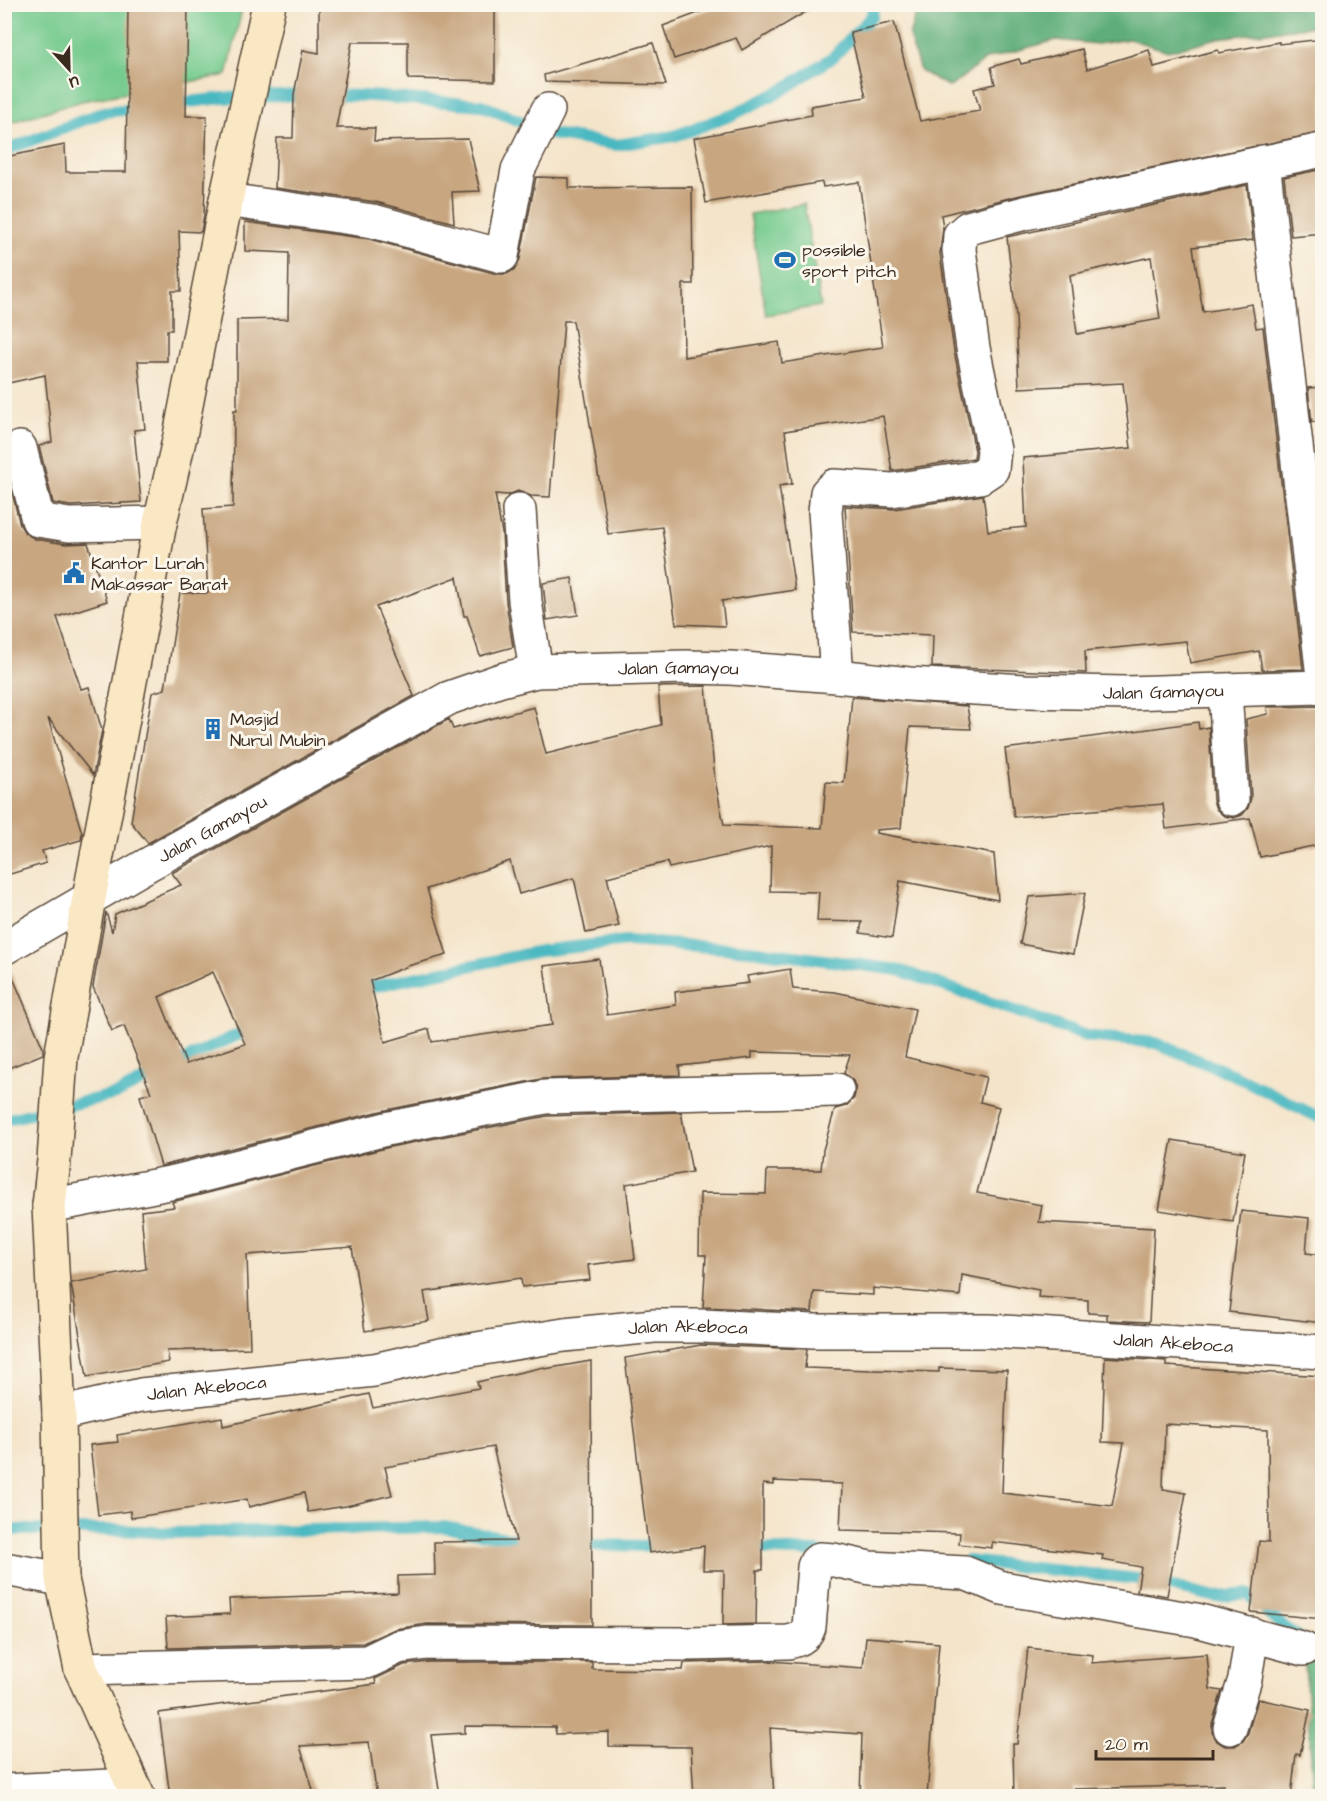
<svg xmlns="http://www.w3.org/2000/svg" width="1327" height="1801" font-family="'Architects Daughter',sans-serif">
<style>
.green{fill:#74ca8e;stroke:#587a56;stroke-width:1.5}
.forest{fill:#5fae79;stroke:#4d6c4c;stroke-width:1.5}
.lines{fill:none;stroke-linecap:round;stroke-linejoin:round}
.stream{stroke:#49b8c1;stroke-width:12}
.building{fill:#c7a680;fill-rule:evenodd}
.street-casing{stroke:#574638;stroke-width:36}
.secondary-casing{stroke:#574638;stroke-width:36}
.street{stroke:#fff;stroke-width:33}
.secondary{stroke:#fae7c3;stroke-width:33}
.labels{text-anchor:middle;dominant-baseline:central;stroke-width:6;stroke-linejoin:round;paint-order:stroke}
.poi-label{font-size:18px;fill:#3b2a1e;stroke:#fbf7ec;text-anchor:start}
.street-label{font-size:18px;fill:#3b2a1e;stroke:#fbf7ec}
</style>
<rect width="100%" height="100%" fill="#fbf7ec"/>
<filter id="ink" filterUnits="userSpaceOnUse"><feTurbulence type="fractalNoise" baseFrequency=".0167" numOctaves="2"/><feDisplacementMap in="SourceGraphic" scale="12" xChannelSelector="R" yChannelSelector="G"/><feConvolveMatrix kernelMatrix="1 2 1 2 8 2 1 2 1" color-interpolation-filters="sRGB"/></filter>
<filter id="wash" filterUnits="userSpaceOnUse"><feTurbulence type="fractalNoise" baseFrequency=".008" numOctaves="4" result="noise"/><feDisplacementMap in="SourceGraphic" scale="24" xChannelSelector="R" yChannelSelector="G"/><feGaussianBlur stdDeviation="1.35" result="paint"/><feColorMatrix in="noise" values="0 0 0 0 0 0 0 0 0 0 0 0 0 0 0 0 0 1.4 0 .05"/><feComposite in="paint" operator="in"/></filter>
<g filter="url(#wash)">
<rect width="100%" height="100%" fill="#f4e4c9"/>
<g class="green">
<polygon points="5,5 243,5 227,75 82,101 5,124"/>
<polygon points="804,204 821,306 766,315 750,214"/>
</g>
<g class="forest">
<polygon points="918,5 1322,5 1322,25 1218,38 1168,51 1129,39 1098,44 1056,40 986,59 950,87 920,71 909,36"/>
<polygon points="1322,1655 1322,1796 1316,1796 1313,1791 1305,1664"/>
</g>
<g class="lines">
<g class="stream">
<polyline points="327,95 371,96 481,105 551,134 616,145 674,136 732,115 781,91 833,57 872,16 873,4"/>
<polyline points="171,104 223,98 309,95"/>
<polyline points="4,151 104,112 142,108"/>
<polyline points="357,990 539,951 627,941 749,950 899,970 1086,1036 1156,1043 1234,1075 1322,1119"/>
<polyline points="4,1120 117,1094 209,1048 253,1028"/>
<polyline points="4,1530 118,1530 169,1533 444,1527 531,1542"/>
<polyline points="578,1545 662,1546"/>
<polyline points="749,1549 818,1552"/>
<path d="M967 1561 1139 1579 1216 1597 1248 1594C1268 1612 1296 1643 1322 1648"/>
</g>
</g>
<g id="blocks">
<g class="building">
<polygon points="128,4 188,4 186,116 207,116 204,215 201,232 179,231 181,291 172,291 172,330 167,330 167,361 138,361 145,429 134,430 141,502 70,506 53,503 39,446 52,442 45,375 4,384 4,157 65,145 66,172 126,172"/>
<polygon points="319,4 495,4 495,81 408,79 408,42 352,42 336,128 375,128 374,141 468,139 480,191 452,192 454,223 376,202 275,188 277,138 293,138 294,94 303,50 319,53"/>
<polygon points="722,4 819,4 742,50 736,38 674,59 663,26"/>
<polygon points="894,22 920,121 980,111 974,89 995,84 991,67 1019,59 1021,64 1082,49 1087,69 1149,50 1154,67 1218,50 1219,53 1279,42 1279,44 1323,39 1323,132 1021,195 941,215 943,228 940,253 954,351 975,451 974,458 892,471 883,416 785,431 792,484 779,486 795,590 722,601 725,626 676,624 662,527 608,534 573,321 564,321 550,497 531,496 518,491 508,495 495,494 502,533 506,602 513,647 480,656 467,616 464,616 457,577 376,607 414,696 148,843 131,822 152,693 165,689 180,593 208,593 203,509 233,507 234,410 237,410 237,320 288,319 289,253 245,251 245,222 369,239 497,274 507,274 515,269 520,259 536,177 569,178 569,188 692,187 693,284 683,284 684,357 779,342 782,363 883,347 859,182 823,187 822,182 706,203 694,138 812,115 811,106 866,97 850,32"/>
<polygon points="653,43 666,85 545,82 544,75"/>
<polygon points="1323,169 1323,233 1291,236 1284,177"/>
<path d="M1247 185 1253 240 1193 247 1203 312 1252 304 1256 328 1263 327 1303 669 1262 670 1259 651 1190 663 1186 641 1085 651 1086 673 932 667 933 635 853 632 845 506 894 509 983 495 988 531 1026 527 1023 458 1131 448 1123 383 1019 388 1016 316 1007 237ZM1151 257 1160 319 1077 334 1070 275Z"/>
<polygon points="1323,387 1323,421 1312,422 1308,388"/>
<polygon points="4,472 7,472 20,525 25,533 35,539 66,544 88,543 107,601 57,617 81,689 89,687 102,730 93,775 48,718 82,833 81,840 42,851 46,863 4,876"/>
<polygon points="572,578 578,615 547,620 543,583"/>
<path d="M706 686 715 780 724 825 822 828 826 782 844 783 852 697 967 706 971 729 910 727 901 828 876 830V833L994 854 998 900 900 881 892 938 860 933 862 922 817 921 819 892 770 891 771 846 669 868 667 862 607 877 619 926 586 933 574 878 519 894 510 861 427 889 447 955 408 966 370 981 385 1042 429 1029 432 1042 552 1025 544 966 599 959 607 1015 676 1005 675 992 749 983 747 976 790 969 793 989 835 992 915 1009 905 1057 986 1077 980 1102 999 1107 977 1193 1042 1205 1039 1222 1154 1228 1149 1322 1107 1320V1314L1088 1313V1300L1038 1297 1039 1290 962 1275 960 1296 873 1288V1295L814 1292 812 1312 703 1307 706 1255H699L700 1193 766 1194 767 1170H821L823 1150 835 1109 846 1106 854 1098 856 1089 853 1081 844 1073 850 1055 752 1052V1058L679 1066 680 1075 541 1079 381 1111 161 1166 140 1096 151 1093 124 1026 112 1031 93 987 106 912 112 932 115 914 181 885 172 873 449 719 453 729 534 707 546 754 661 725 658 687ZM213 972 245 1044 186 1064 159 997Z"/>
<polygon points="1323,706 1323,844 1260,857 1250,818 1166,829 1163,804 1014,817 1005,749 1198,722 1199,729 1209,727 1213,800 1216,809 1224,816 1234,818 1242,815 1248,808 1251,798 1246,719 1268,714 1267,707"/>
<polygon points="1085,893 1073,954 1020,944 1029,897"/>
<polygon points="8,966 43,1048 43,1054 4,1070 4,967"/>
<polygon points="681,1112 692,1172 626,1184 635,1259 588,1265 590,1280 522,1287 521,1278 424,1292 429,1321 365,1331 352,1247 247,1255 250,1348 167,1351 169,1362 87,1377 71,1283 146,1269 141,1211 174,1207 172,1202 390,1147 547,1116"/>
<polygon points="1172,1140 1245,1152 1233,1222 1159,1210"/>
<polygon points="1241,1211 1309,1218 1306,1253 1323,1255 1323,1323 1229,1312"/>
<polygon points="701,1345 807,1349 805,1368 939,1372 939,1368 1007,1370 1002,1493 1112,1506 1124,1443 1102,1442 1105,1357 1166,1361 1166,1366 1323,1376 1323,1619 1251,1612 1259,1541 1269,1542 1268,1430 1165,1424 1163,1489 1186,1493 1167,1596 1137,1591 1141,1567 1102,1560 1103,1555 992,1542 992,1548 959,1544 960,1533 840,1530 842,1484 774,1481 774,1485 763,1484 763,1570 757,1570 756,1624 723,1625 724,1570 703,1570 704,1546 649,1553 625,1358"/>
<polygon points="591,1361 592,1625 427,1624 395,1629 363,1643 168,1648 166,1617 230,1614 229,1599 398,1593 398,1576 435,1575 434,1542 516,1541 493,1447 385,1467 392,1495 346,1506 308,1512 304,1493 249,1507 247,1499 131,1518 130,1511 98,1515 90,1445 118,1442 117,1435 222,1417 223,1426 369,1394 373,1408 479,1388 477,1382 544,1367 545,1369"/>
<polygon points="866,1637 939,1643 927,1797 860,1797 862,1734 770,1728 774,1797 694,1797 691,1747 609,1746 609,1732 556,1734 555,1727 465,1726 465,1733 431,1735 440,1797 377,1797 369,1742 300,1746 315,1797 170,1797 159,1713 376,1684 375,1679 404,1665 428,1662 592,1662 592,1669 683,1670 684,1663 770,1661 863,1668"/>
<polygon points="1028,1648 1093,1655 1092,1663 1207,1654 1210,1689 1222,1691 1212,1723 1212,1732 1217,1741 1225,1746 1235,1746 1243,1741 1248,1733 1258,1699 1310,1710 1300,1755 1296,1754 1291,1797 1223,1797 1224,1785 1074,1789 1074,1797 1014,1797 1013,1744 1017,1744"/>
</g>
</g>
</g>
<g filter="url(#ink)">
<use href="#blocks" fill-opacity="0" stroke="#574638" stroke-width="1.5"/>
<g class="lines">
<defs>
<g id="street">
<polyline points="1263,162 1322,668"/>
<polyline points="226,200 373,221 502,256 518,170 548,110"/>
<polyline points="4,454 20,448 38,520 69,525 160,523"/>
<polyline points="519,510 525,601 536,671"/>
<polyline points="837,676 825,512 827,493 834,486 892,490 980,477 992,469 994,450 973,348 959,250 960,235 968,228 1025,213 1322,150"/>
<polyline points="1225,691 1232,799"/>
<path id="s1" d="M4 948 147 865 449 698 501 680 536 671 686 667 730 668 837 676 909 684 1025 691 1126 693 1322 687"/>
<polyline points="49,1206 175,1182 386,1129 545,1097 837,1090"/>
<path id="s2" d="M59 1414 141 1395 374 1370 440 1355 564 1335 654 1326H702L814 1331H989L1322 1352"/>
<polyline points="4,1569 62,1579"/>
<path d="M81 1669 367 1662 398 1647 427 1643 689 1644 788 1642C798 1640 805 1638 809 1627L814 1567 816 1562 820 1559 834 1560 870 1568 965 1573 1002 1588 1196 1620 1304 1649"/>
<polyline points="1230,1728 1245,1679 1252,1634"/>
<polyline points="4,1791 132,1785"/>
</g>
<polyline id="secondary" points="138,1796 81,1669 62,1579 59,1414 49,1206 54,1160 61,1057 89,898 160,523 180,436 226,200 269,4"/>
</defs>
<use href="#street" class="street-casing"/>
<use href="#secondary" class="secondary-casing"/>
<use href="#street" class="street"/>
<use href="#secondary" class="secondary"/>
</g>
</g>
<defs>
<symbol id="stadium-bare" viewBox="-9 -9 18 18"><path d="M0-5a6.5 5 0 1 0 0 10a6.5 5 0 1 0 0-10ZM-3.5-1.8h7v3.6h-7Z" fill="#1f6fb2" stroke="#fbf7ec" stroke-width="2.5" paint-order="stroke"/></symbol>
<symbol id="civic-bare" viewBox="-9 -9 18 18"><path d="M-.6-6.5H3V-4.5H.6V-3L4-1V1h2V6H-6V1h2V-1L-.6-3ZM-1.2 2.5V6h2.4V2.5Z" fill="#1f6fb2" stroke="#fbf7ec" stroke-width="2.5" paint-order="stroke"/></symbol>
<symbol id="building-bare" viewBox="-9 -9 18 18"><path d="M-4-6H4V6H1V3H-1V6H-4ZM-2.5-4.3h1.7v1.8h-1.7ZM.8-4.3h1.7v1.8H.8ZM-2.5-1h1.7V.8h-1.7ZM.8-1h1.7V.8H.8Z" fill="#1f6fb2" stroke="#fbf7ec" stroke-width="2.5" paint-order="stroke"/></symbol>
</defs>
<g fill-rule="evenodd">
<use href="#stadium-bare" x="770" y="245" width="30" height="30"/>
<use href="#civic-bare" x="59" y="558" width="30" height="30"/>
<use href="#building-bare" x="198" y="714" width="30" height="30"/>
</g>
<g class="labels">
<g class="poi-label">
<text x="802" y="250">possible<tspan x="802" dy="21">sport pitch</tspan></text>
<text x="91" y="563">Kantor Lurah<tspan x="91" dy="21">Makassar Barat</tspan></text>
<text x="230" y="719">Masjid<tspan x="230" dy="21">Nurul Mubin</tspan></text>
</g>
<g class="street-label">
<text stroke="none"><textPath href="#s1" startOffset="744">Jalan Gamayou</textPath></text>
<text stroke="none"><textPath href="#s1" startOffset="1230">Jalan Gamayou</textPath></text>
<text stroke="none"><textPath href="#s1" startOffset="240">Jalan Gamayou</textPath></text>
<text stroke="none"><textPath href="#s2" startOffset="636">Jalan Akeboca</textPath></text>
<text stroke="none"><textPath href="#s2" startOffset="1122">Jalan Akeboca</textPath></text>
<text stroke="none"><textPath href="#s2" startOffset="150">Jalan Akeboca</textPath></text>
</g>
</g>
<rect width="1327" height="1801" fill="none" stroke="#fbf7ec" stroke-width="24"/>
<g transform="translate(69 69) rotate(158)" stroke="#fbf7ec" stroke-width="4.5" paint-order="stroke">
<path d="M0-4.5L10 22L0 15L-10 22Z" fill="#3b2a1e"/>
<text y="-9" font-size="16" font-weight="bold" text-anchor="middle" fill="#3b2a1e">U</text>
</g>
<path d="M1096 1750v9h117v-9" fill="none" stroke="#3b2a1e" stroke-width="3"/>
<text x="1105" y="1750" font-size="18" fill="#3b2a1e" stroke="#fbf7ec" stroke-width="4.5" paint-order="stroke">20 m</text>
</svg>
